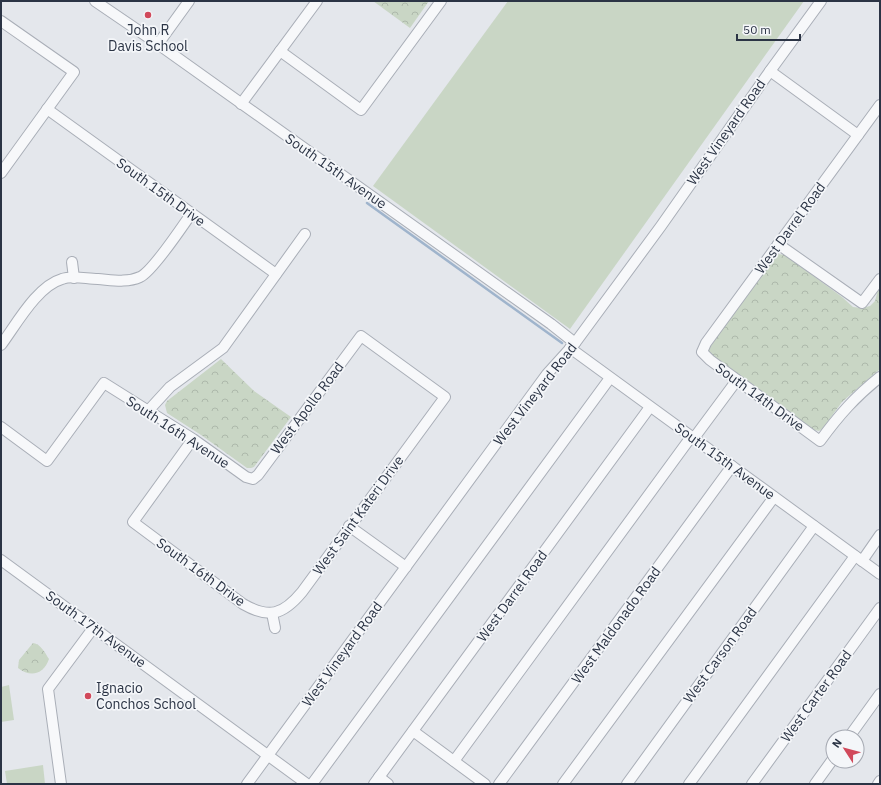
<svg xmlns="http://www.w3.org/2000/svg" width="881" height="785" font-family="'IBM Plex Sans',sans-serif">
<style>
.green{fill:#c9d6c5}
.forest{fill:url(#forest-crowns)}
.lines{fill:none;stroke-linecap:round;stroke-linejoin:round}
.stream{stroke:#9fb4cc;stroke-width:2.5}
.minor-casing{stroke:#a9aeb7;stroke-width:12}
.minor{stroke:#f7f8fa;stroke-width:10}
.poi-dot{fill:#d1495b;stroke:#f4f6f9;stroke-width:1.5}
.labels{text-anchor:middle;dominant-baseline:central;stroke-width:3.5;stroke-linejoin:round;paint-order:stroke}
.poi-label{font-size:14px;fill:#2b3445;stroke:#f4f6f9}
.street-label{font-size:14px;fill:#2b3445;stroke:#f4f6f9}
</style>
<defs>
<pattern id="forest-crowns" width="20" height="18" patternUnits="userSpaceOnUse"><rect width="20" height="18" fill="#c9d6c5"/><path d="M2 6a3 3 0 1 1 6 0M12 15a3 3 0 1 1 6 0" fill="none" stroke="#adb8ab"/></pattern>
</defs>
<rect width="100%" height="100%" fill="#e4e7ec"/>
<g class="green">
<polygon points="508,1 804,1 570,329 373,186"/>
<polygon points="9,685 14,720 1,722 1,687"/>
<polygon points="43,765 45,784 7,784 5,771"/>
</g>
<g class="forest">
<polygon points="373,1 429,1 410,28"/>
<polygon points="778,254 785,255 842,297 853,307 862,308 870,306 875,301 878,290 880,292 880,369 842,402 823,428 819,431 810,429 708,353 709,348 775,256"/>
<polygon points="221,359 254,391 291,417 254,467 251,468 247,468 201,435 167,413 165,405 167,401"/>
<path d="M33 643C41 644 45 653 49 659 44 674 31 678 18 668L19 660Z"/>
</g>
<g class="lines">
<polyline class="stream" points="367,203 562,343"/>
<defs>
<g id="minor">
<polyline points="95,1 158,44 551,324 575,343"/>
<polyline points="1,21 74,72 1,173"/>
<polyline points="158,44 189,1"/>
<polyline points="280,51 361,110 441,1"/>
<polyline points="770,71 858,135"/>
<polyline points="241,104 317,1"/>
<path d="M880 105 706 343 702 352 710 360 820 441C839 415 855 397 880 377"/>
<polyline points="47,109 276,274"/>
<polyline points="778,244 862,303 880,279"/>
<polyline points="72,262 74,278"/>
<path d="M1 345C16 325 37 286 62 279 72 275 87 279 98 279 112 280 127 283 140 277 152 272 182 227 191 214"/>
<polyline points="570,348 880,574"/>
<polyline points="148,411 170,387 223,348 305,234"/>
<path d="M1 427 47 461 104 383 193 439 246 477 253 479 258 475 361 336 445 397 302 592C283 615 269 619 243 604L133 522 193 439"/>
<polyline points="694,438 737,380"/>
<polyline points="349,526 406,567"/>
<polyline points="1,560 307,784"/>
<polyline points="862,561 880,535"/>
<polyline points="272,613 275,628"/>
<polyline points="413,731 485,784"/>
<polyline points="849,737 880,694"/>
<polyline points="454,761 691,437"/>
<polyline points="379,777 388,784"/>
<polyline points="61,784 48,689 94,627"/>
<polyline points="247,784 547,374 575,343 661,226 770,71 821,1"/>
<polyline points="312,784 610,378"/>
<polyline points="374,784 650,407"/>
<polyline points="499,784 732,466"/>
<polyline points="563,784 774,497"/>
<polyline points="627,784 814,526"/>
<polyline points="689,784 855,556"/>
<polyline points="752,784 880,608"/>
<polyline points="815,784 833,759"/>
<polyline points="878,784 880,781"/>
</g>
</defs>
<use href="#minor" class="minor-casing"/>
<use href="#minor" class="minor"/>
</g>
<g class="poi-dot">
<circle cx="148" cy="15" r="4"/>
<circle cx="88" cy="696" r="4"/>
</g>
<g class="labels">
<g class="poi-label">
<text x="148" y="30">John R<tspan x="148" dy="16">Davis School</tspan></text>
<text x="96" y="688" text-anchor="start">Ignacio<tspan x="96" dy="16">Conchos School</tspan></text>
</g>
<g class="street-label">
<text transform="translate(726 132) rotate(-55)">West Vineyard Road</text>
<text transform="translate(336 171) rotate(35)">South 15th Avenue</text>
<text transform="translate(161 192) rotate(36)">South 15th Drive</text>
<text transform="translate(790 228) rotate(-54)">West Darrel Road</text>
<text transform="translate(535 394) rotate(-52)">West Vineyard Road</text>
<text transform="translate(760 397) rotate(36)">South 14th Drive</text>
<text transform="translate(307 408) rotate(-53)">West Apollo Road</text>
<text transform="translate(178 432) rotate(33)">South 16th Avenue</text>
<text transform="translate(725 461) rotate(36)">South 15th Avenue</text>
<text transform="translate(358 515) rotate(-54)">West Saint Kateri Drive</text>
<text transform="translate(201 572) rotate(36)">South 16th Drive</text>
<text transform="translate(512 596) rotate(-54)">West Darrel Road</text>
<text transform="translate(616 625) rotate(-54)">West Maldonado Road</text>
<text transform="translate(96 629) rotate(36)">South 17th Avenue</text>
<text transform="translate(342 654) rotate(-54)">West Vineyard Road</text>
<text transform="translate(720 655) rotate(-54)">West Carson Road</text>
<text transform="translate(816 696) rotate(-54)">West Carter Road</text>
</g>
</g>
<rect width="881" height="785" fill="none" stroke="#2b3445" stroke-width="4"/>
<g transform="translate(845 749) rotate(306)"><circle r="19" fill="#f4f6f9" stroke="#a4a8b1"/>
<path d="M0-3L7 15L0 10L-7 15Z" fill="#d1495b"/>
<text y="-6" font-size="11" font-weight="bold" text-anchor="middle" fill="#2b3445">N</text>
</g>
<path d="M737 34v6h63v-6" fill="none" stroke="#2b3445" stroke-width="2"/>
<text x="743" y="34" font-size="12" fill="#2b3445" stroke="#f4f6f9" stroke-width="3" paint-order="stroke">50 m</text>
</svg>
